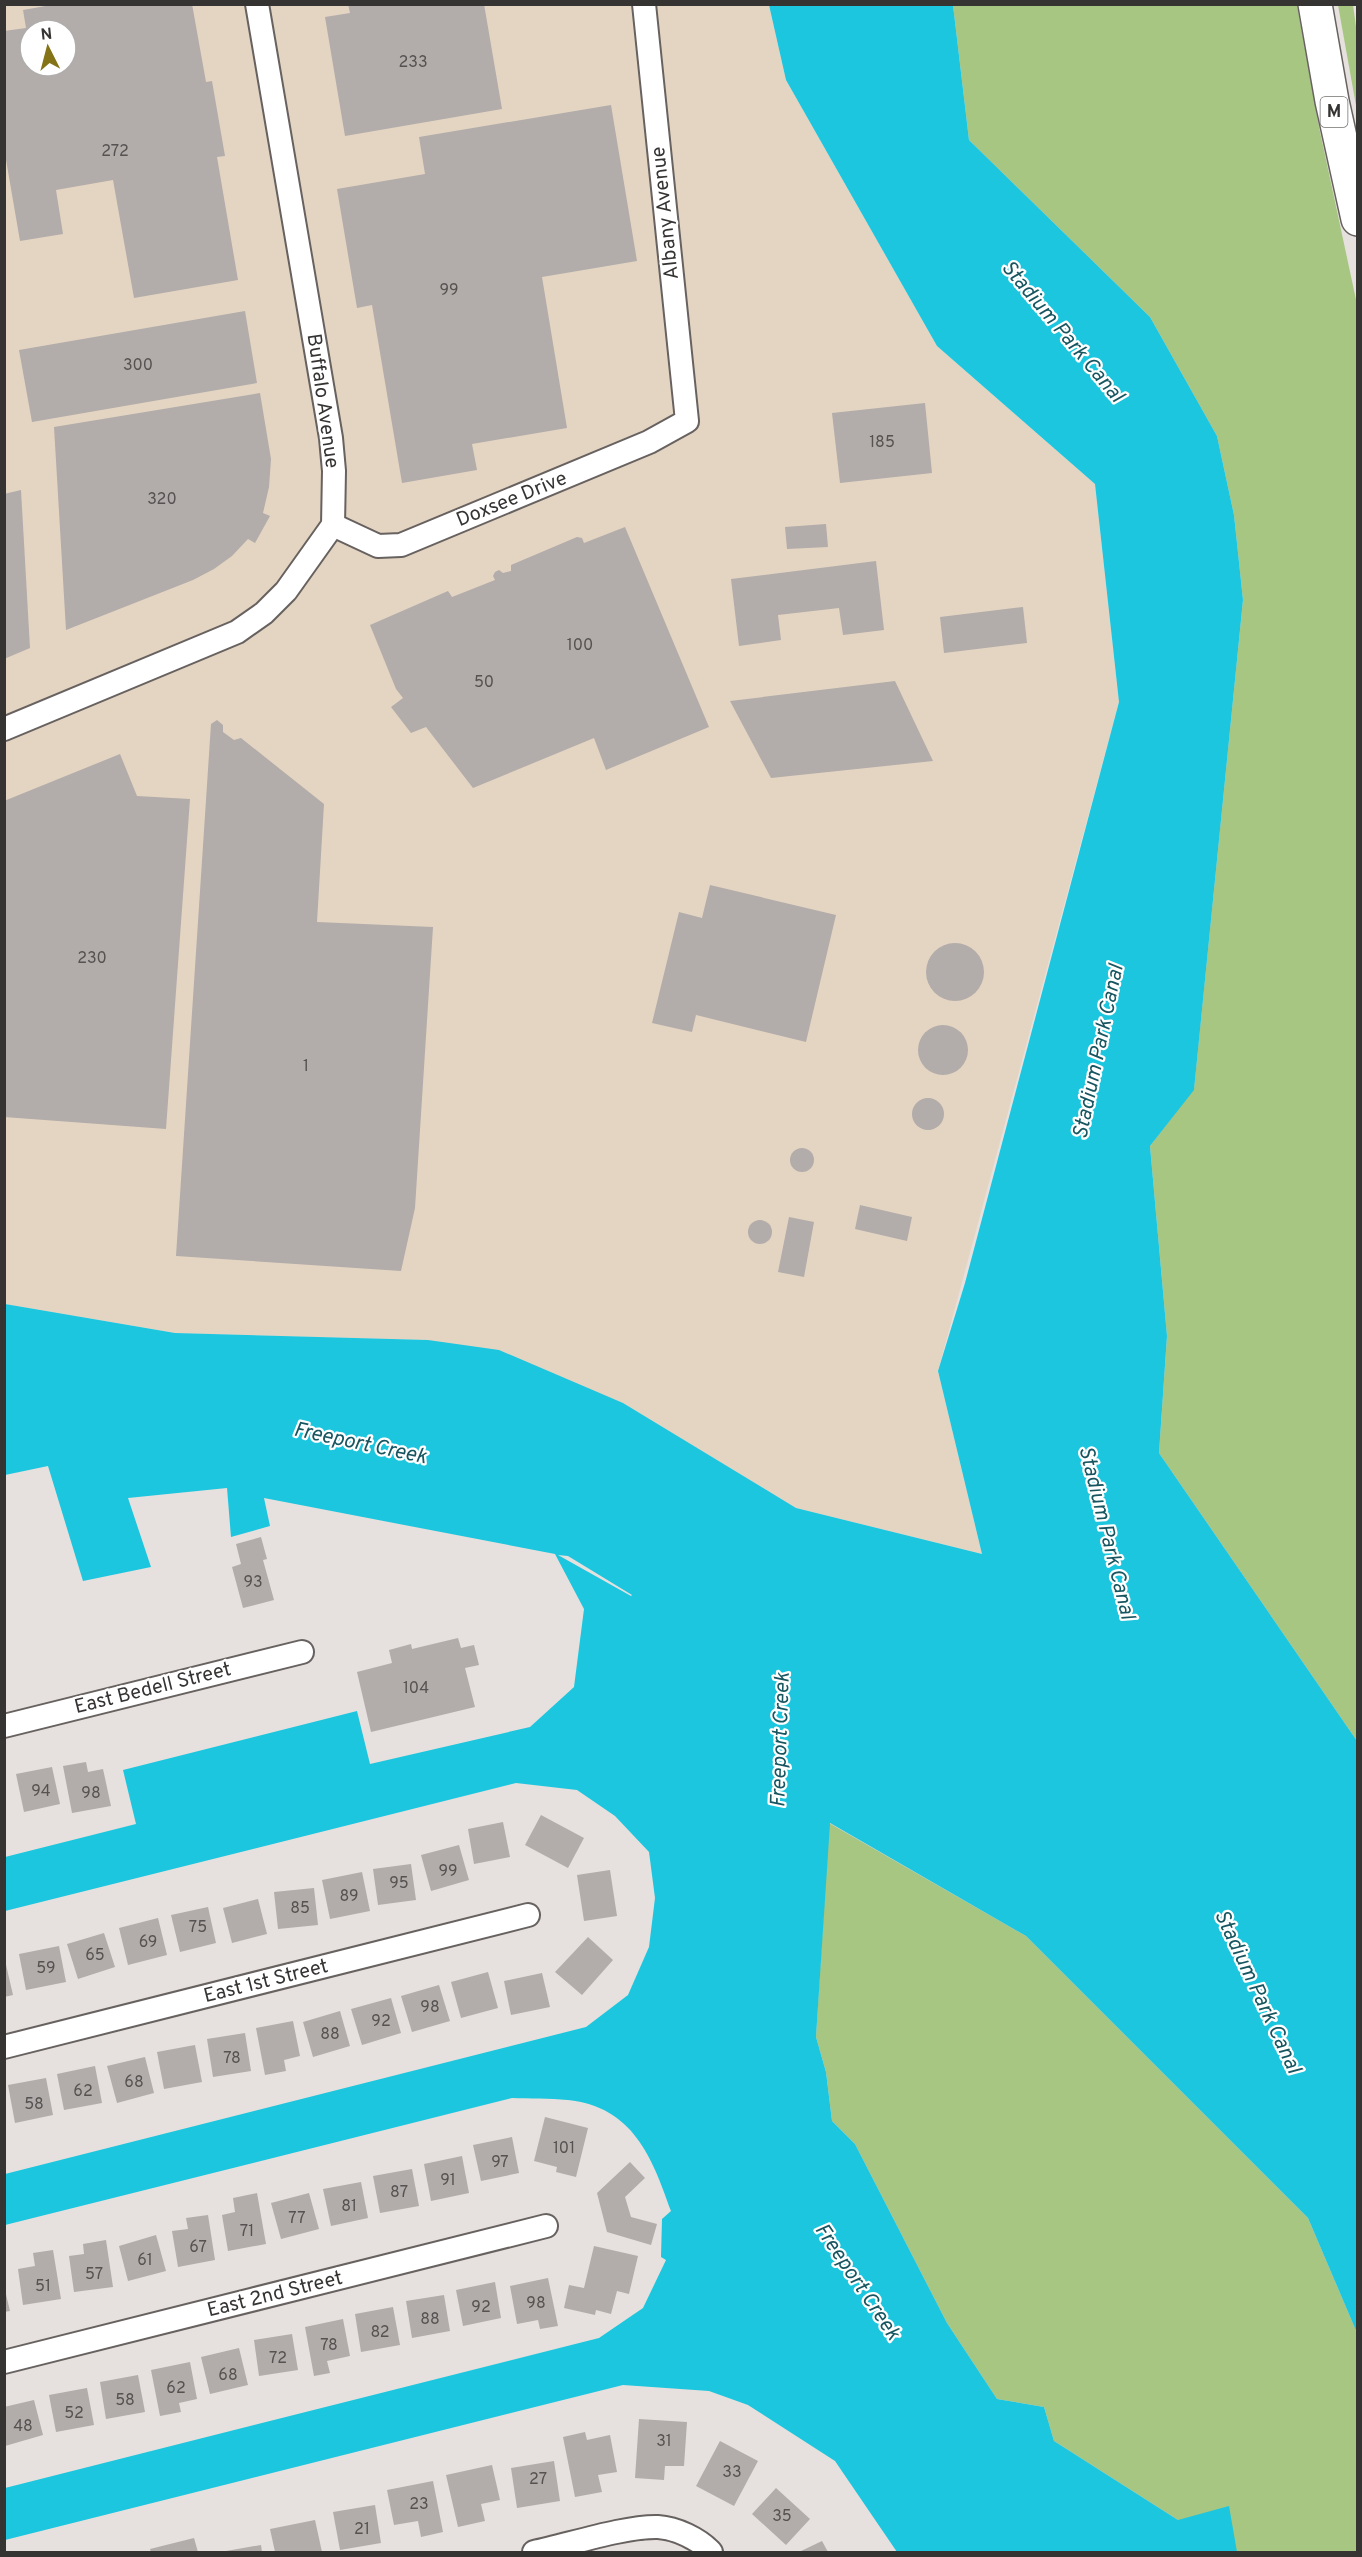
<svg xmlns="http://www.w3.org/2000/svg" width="1362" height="2557" font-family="Overpass,sans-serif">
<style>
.industrial{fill:#e4d5c2;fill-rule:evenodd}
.green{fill:#a6c682}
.water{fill:#1cc6de;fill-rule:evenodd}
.building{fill:#b2acaa;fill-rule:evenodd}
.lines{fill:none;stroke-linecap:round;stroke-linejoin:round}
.street-casing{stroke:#676260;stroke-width:26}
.highway-casing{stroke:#676260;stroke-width:36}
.street{stroke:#fff;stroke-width:22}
.highway{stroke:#fff;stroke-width:33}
.labels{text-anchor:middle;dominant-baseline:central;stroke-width:4.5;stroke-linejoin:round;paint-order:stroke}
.number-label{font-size:16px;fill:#555251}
.shield{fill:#fff;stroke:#727170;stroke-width:1.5}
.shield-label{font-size:18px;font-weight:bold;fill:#363433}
.street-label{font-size:20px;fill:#363433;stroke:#fff}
.water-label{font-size:21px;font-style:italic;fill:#175660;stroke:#fff}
</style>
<rect width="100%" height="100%" fill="#e6e0de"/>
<path class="industrial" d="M4 5H769L786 80 937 346 1095 484 1119 702 938 1371 982 1554 796 1508 623 1403 428 1340 175 1333 5 1304ZM30 30H66V66H30Z"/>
<g class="green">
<polygon points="953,5 1297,5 1319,127 1358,309 1357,1741 1159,1453 1167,1336 1150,1146 1194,1089 1243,600 1234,515 1217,436 1150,317 969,140"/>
<polygon points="1338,5 1353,5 1357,34 1357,111"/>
<polygon points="829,1823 1026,1936 1308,2218 1357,2333 1357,2552 1237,2552 1178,2520 1054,2441 1044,2407 997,2399 947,2323 855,2144 832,2121 826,2072 816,2037"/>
</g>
<path class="water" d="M769 5H953L969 140 1150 317 1217 436 1234 515 1243 600 1194 1090 1150 1146 1167 1336 1159 1453 1357 1741V2333L1308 2218 1026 1936 830 1823 816 2037 826 2072 832 2121 855 2144 947 2323 997 2399 1044 2407 1054 2441 1178 2520 1229 2506 1237 2552H897L835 2461 748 2405 709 2391 623 2385 5 2540V2488L599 2338 643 2308 666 2260 661 2257 662 2219 671 2211C652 2157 633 2107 568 2100 549 2098 530 2099 512 2098L5 2225V2174L586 2027 628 1995 649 1947 655 1898 649 1852 615 1816 577 1790 516 1783 5 1911V1857L136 1824 123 1770 357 1711 370 1764 530 1727 574 1687 584 1609 555 1554 264 1498 270 1526 231 1537 227 1488 128 1498 151 1567 83 1581 48 1466 5 1475V1304L175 1333 428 1340 499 1350 623 1403 796 1508 982 1554 938 1371 965 1283 1119 702 1095 484 937 346 786 80ZM558 1555 568 1556 632 1595 631 1596Z"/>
<g class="building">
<path d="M57 4H192L206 82 212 81 225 156 217 157 238 280 134 298 113 180 56 190 63 234 20 241 4 148V31L26 28 23 10ZM30 30H66V66H30Z"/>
<polygon points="348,4 484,4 502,109 345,136 325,17 350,13"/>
<polygon points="611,105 637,261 542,277 567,428 472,444 477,470 402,483 372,305 357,308 337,189 425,174 419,137"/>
<polygon points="245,311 257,383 32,422 19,350"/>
<polygon points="260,393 271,459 269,487 263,513 270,516 255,543 248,539 232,556 214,569 193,580 66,630 54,427"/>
<polygon points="925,403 932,473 840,483 832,413"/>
<polygon points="21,490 30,648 4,659 4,494"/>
<polygon points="826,524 828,547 787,549 785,527"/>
<polygon points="625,527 709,727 606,770 594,738 473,788 426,727 411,733 391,707 403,698 396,689 370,625 448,591 452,597 495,580 493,576 495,572 499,570 503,573 511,571 511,565 577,537 582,538 584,543"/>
<polygon points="876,561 884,630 843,635 839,608 778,615 781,640 739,646 731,579"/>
<polygon points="1023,607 1027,643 944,653 940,617"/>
<polygon points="895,681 933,761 771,778 730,701"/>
<polygon points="217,720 223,725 223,732 234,740 241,738 324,804 317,922 433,927 415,1208 401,1271 176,1256 211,724"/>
<polygon points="120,754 137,796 190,799 166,1129 4,1117 4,801"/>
<polygon points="710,885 836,915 806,1042 696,1015 692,1032 652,1023 679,912 702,918"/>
<circle cx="955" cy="972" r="29"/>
<circle cx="943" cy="1050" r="25"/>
<circle cx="928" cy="1114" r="16"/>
<circle cx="802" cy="1160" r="12"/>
<polygon points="860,1205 912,1217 907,1241 855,1229"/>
<polygon points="789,1217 814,1222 804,1277 778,1272"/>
<circle cx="760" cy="1232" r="12"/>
<polygon points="261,1537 267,1559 263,1560 274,1600 243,1608 232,1567 241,1564 236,1544"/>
<polygon points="458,1638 461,1648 474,1645 479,1665 465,1668 475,1707 371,1732 357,1672 392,1663 389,1650 411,1644 412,1649"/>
<polygon points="86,1762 88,1772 103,1769 111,1806 72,1813 63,1766"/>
<polygon points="52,1767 60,1804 24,1812 16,1774"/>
<polygon points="541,1815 584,1838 568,1868 525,1845"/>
<polygon points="503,1822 510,1857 474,1864 468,1829"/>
<polygon points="459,1845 469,1880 431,1891 421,1855"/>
<polygon points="411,1864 416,1900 378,1905 373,1869"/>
<polygon points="610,1870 617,1916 584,1921 577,1875"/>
<polygon points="362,1872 370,1911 330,1919 322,1880"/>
<polygon points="314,1888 318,1925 278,1929 274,1892"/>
<polygon points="258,1899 267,1934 232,1943 223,1908"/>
<polygon points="208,1907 216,1943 180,1952 171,1915"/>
<polygon points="158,1918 167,1955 128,1965 119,1928"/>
<polygon points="104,1933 115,1967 78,1979 67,1944"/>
<polygon points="588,1937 613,1960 582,1995 555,1972"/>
<polygon points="59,1946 66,1982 26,1990 19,1954"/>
<polygon points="4,1956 13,1995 4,1997"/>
<polygon points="488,1972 498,2008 461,2018 451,1982"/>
<polygon points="542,1973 550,2007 511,2015 504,1981"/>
<polygon points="439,1985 450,2021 412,2032 401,1996"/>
<polygon points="391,1998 401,2033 362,2045 351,2009"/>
<polygon points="340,2011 350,2046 313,2057 303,2022"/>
<polygon points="293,2021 300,2056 284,2060 286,2071 265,2075 256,2028"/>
<polygon points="245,2033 251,2071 213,2077 207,2039"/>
<polygon points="195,2045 202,2082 164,2089 157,2052"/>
<polygon points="145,2057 154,2093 117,2103 107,2066"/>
<polygon points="95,2066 102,2103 64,2110 57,2074"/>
<polygon points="46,2078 53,2115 15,2123 8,2085"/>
<polygon points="545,2117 588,2128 576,2177 556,2172 557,2167 534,2161"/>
<polygon points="512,2137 519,2173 481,2181 473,2145"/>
<polygon points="462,2156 469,2193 431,2201 424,2164"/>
<polygon points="630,2162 645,2178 625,2197 631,2217 657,2224 651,2245 607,2232 597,2193"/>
<polygon points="412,2169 419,2206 380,2213 373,2176"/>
<polygon points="361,2182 368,2218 331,2226 323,2189"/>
<polygon points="257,2193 266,2244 228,2251 222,2215 235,2212 233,2198"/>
<polygon points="309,2193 319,2229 281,2239 271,2203"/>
<polygon points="208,2215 215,2260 178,2267 172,2231 188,2229 186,2218"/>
<polygon points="156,2235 166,2271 128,2281 119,2246"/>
<polygon points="106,2240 113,2287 74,2292 69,2256 84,2254 83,2244"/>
<polygon points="594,2246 638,2256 629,2294 617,2291 611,2314 596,2310 595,2315 564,2308 569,2285 584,2288"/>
<polygon points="53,2250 61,2299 23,2305 18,2269 35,2266 33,2253"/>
<polygon points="548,2278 558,2326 540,2329 538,2320 517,2324 510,2286"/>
<polygon points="495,2282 501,2318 463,2326 456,2290"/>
<polygon points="4,2286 10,2311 4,2312"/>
<polygon points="444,2295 450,2331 412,2338 406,2301"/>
<polygon points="393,2307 400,2345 361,2352 355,2314"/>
<polygon points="343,2319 350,2356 327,2361 330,2373 314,2376 305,2327"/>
<polygon points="292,2334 298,2370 259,2376 254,2340"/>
<polygon points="239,2348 248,2385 210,2394 201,2357"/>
<polygon points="190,2362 197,2399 179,2403 181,2412 160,2416 151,2370"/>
<polygon points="138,2375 145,2412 106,2419 100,2382"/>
<polygon points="87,2388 94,2425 56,2432 49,2395"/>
<polygon points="34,2400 43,2435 5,2446 4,2407"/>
<polygon points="639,2419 687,2422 684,2466 665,2466 664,2480 635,2478"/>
<polygon points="585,2432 587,2440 610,2435 617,2472 598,2475 602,2492 575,2497 563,2437"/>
<polygon points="720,2441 758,2461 734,2506 696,2486"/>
<polygon points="554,2461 560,2501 517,2508 511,2468"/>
<polygon points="492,2465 500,2500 481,2504 485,2521 458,2527 446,2475"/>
<polygon points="433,2481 443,2532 421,2537 418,2521 394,2525 387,2490"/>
<polygon points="776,2488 810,2519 786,2545 752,2514"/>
<polygon points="375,2505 381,2543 340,2550 333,2512"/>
<polygon points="315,2520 322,2552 275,2552 270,2529"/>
<polygon points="194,2538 198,2552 151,2552 150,2549"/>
<polygon points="822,2541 828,2552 799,2552"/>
<polygon points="261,2545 262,2552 226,2552 226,2551"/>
</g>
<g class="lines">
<defs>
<g id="street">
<polyline points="333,525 378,546 401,545 649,442 687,421 644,4"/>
<polyline points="4,729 237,632 264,613 286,591 333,525 334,471 331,438 257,4"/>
<polyline points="4,1726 302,1652"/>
<polyline points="4,2047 528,1915"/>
<polyline points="4,2362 546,2226"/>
<path d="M534 2552C568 2545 625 2526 658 2527 676 2528 699 2539 711 2552"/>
</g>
<polyline id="highway" points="1315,4 1332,101 1358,219"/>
</defs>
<use href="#street" class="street-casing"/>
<use href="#highway" class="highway-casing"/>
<use href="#street" class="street"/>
<use href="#highway" class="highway"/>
</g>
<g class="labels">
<g class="number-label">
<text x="413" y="63">233</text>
<text x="115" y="152">272</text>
<text x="449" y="291">99</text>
<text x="138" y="366">300</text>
<text x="882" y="443">185</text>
<text x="162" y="500">320</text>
<text x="580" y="646">100</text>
<text x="484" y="683">50</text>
<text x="92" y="959">230</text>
<text x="306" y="1067">1</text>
<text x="253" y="1583">93</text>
<text x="416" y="1689">104</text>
<text x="41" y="1792">94</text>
<text x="91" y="1794">98</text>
<text x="448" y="1872">99</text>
<text x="399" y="1884">95</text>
<text x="349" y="1897">89</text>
<text x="300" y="1909">85</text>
<text x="198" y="1928">75</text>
<text x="148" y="1943">69</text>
<text x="95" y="1956">65</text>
<text x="46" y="1969">59</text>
<text x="430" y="2008">98</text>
<text x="381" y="2022">92</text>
<text x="330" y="2035">88</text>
<text x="232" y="2059">78</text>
<text x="134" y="2083">68</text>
<text x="83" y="2092">62</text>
<text x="34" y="2105">58</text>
<text x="564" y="2149">101</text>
<text x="500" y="2163">97</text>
<text x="448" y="2181">91</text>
<text x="399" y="2193">87</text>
<text x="349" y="2207">81</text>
<text x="297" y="2219">77</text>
<text x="247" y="2232">71</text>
<text x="198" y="2248">67</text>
<text x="145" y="2261">61</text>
<text x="94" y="2275">57</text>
<text x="43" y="2287">51</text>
<text x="536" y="2304">98</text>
<text x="481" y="2308">92</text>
<text x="430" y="2320">88</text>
<text x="380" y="2333">82</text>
<text x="329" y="2346">78</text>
<text x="278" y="2359">72</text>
<text x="228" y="2376">68</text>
<text x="176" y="2389">62</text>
<text x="125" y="2401">58</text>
<text x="74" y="2414">52</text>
<text x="23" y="2427">48</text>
<text x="664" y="2442">31</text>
<text x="732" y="2473">33</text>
<text x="538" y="2480">27</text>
<text x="419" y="2505">23</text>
<text x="782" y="2517">35</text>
<text x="362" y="2530">21</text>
</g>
<rect class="shield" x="1320.5" y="97" width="27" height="30" rx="4.5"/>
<g class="shield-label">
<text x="1334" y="112">M</text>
</g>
<g class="street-label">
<text transform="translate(666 213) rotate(-96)">Albany Avenue</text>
<text transform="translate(322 401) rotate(82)">Buffalo Avenue</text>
<text transform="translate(512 500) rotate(-22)">Doxsee Drive</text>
<text transform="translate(153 1689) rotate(-14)">East Bedell Street</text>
<text transform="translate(266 1982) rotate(-14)">East 1st Street</text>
<text transform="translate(275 2295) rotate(-14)">East 2nd Street</text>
</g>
<g class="water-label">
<text transform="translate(1062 332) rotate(50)">Stadium Park Canal</text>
<text transform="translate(1099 1052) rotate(-78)">Stadium Park Canal</text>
<text transform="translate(360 1444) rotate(12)">Freeport Creek</text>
<text transform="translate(1106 1533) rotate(76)">Stadium Park Canal</text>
<text transform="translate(781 1740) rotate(-88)">Freeport Creek</text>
<text transform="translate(1257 1992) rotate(65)">Stadium Park Canal</text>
<text transform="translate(857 2282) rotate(56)">Freeport Creek</text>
</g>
</g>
<rect width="1362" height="2557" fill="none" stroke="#363433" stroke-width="12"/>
<g transform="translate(48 48) rotate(354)"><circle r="28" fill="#ffffff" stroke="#afaead" stroke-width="1.5"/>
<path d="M0-4.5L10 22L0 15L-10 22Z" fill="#847417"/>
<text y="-9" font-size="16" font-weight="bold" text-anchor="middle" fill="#363433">N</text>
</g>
</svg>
